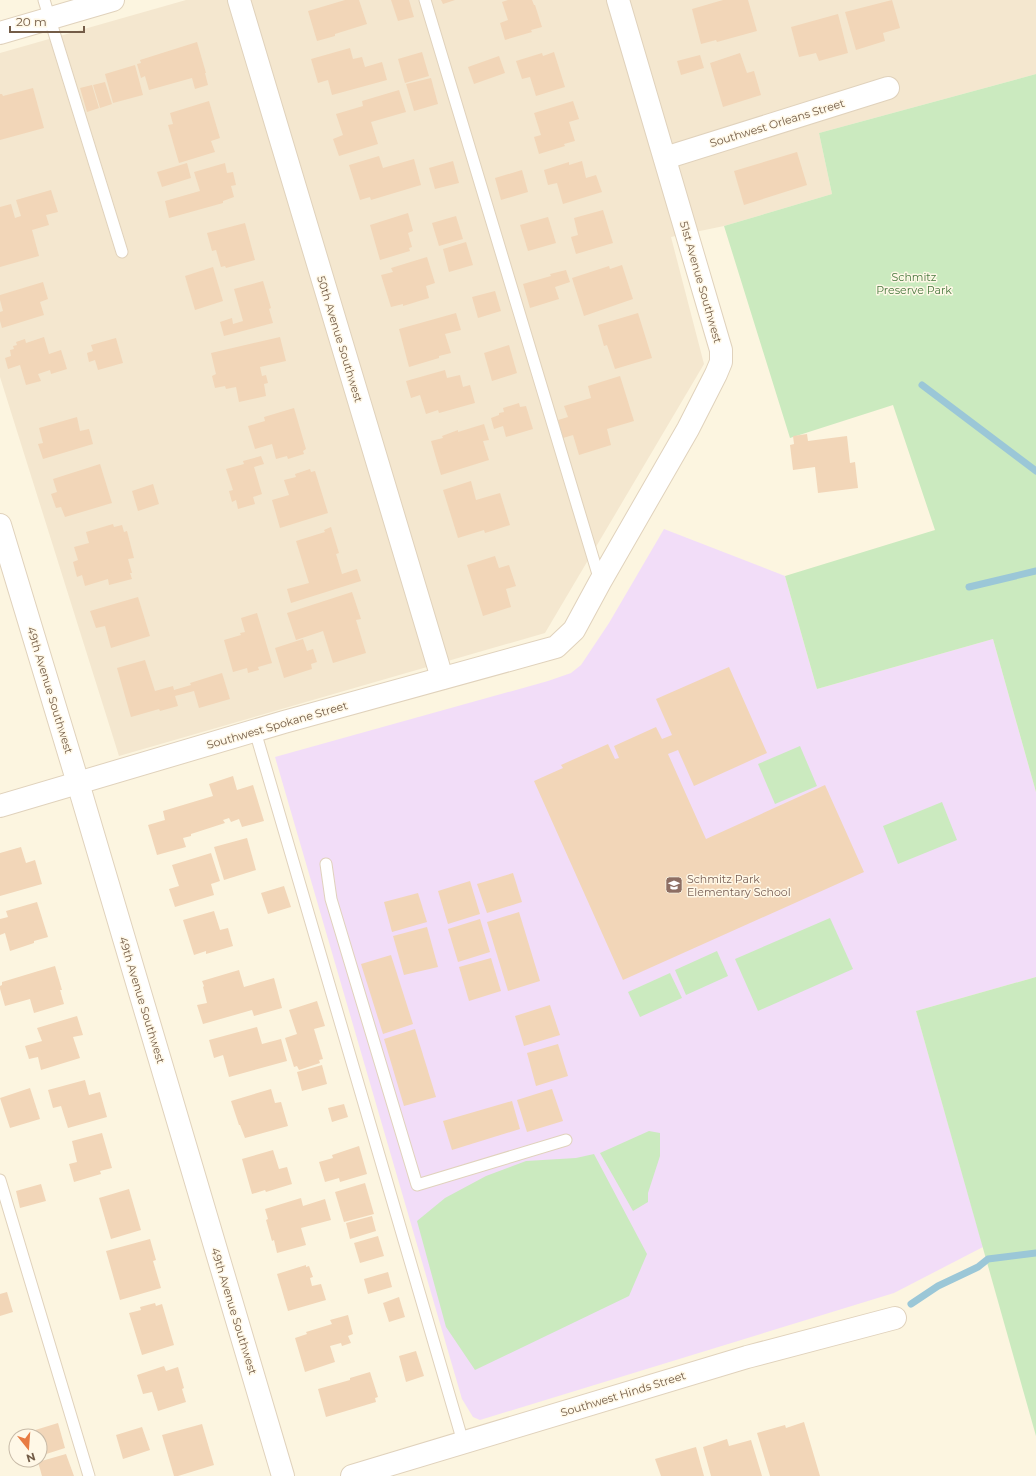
<svg xmlns="http://www.w3.org/2000/svg" width="1036" height="1476" font-family="Montserrat,sans-serif">
<style>
.residential{fill:#f4e7cf}
.education{fill:#f2ddf8}
.green{fill:#cbeabf}
.lines{fill:none;stroke-linecap:round;stroke-linejoin:round}
.stream{stroke:#9bc7d7;stroke-width:7}
.building{fill:#f2d6b8}
.service-casing{stroke:#e0d2bc;stroke-width:13}
.minor-casing{stroke:#e0d2bc;stroke-width:24}
.tertiary-casing{stroke:#e0d2bc;stroke-width:24}
.service{stroke:#fff;stroke-width:11}
.minor{stroke:#fff;stroke-width:22}
.tertiary{stroke:#fff;stroke-width:22}
.labels{text-anchor:middle;dominant-baseline:central;stroke-width:3;stroke-linejoin:round;paint-order:stroke}
.street-label{font-size:11px;fill:#735c47;stroke:#fff8e7}
.park-label{font-size:11px;fill:#4a7940;stroke:#fff8e7}
.education-label{font-size:11px;fill:#785e54;stroke:#fff8e7;text-anchor:start}
</style>
<rect width="100%" height="100%" fill="#fcf5e0"/>
<polygon class="residential" points="186,0 1036,0 1036,74 819,133 832,194 724,226 671,237 704,364 545,633 119,756 0,377 0,53"/>
<polygon class="education" points="664,529 785,576 817,689 993,639 1036,792 1036,977 916,1011 983,1247 894,1293 480,1420 473,1417 462,1399 275,757 548,681 571,673 581,665 609,623"/>
<g class="green">
<polygon points="1036,74 1036,792 993,639 817,689 785,576 935,530 893,405 790,438 724,226 832,194 819,133"/>
<polygon points="800,746 817,786 775,804 758,764"/>
<polygon points="942,802 957,840 898,864 883,826"/>
<polygon points="830,918 853,969 758,1011 735,959"/>
<polygon points="717,951 728,976 686,995 675,970"/>
<polygon points="670,973 682,998 640,1017 628,992"/>
<polygon points="1036,977 1036,1436 916,1011"/>
<polygon points="649,1131 660,1133 660,1156 648,1193 648,1202 633,1211 600,1153"/>
<polygon points="594,1154 647,1254 629,1296 475,1370 446,1327 417,1221 445,1198 486,1176 526,1161 576,1158"/>
</g>
<g class="lines">
<g class="stream">
<polyline points="922,385 1036,471"/>
<polyline points="969,587 1036,571"/>
<polyline points="911,1304 938,1286 978,1267 988,1259 1036,1253"/>
</g>
</g>
<g class="building">
<polygon points="345,0 359,0 367,24 335,34 335,36 317,41 308,11"/>
<polygon points="391,0 409,0 414,17 398,21"/>
<polygon points="441,0 455,0 443,4"/>
<polygon points="508,0 532,0 534,5 535,5 542,27 531,30 532,32 505,40 500,23 508,20 502,2"/>
<polygon points="723,0 748,0 757,31 717,42 716,40 701,44 692,9"/>
<polygon points="892,0 900,28 883,33 885,41 856,50 845,12"/>
<polygon points="838,14 848,53 819,61 816,53 799,57 791,27"/>
<polygon points="197,42 206,73 205,73 208,85 195,89 192,78 149,90 145,76 141,78 137,64 141,63 140,60"/>
<polygon points="350,48 353,59 362,57 365,67 382,62 387,80 332,95 328,80 318,83 311,59"/>
<polygon points="422,52 429,76 405,83 398,59"/>
<polygon points="554,52 565,87 536,96 530,77 522,79 516,61 542,53 543,56"/>
<polygon points="740,53 747,73 754,71 761,95 723,107 710,63"/>
<polygon points="700,55 704,68 681,75 677,61"/>
<polygon points="499,56 505,73 474,84 468,67"/>
<polygon points="135,65 143,95 113,103 105,74"/>
<polygon points="431,78 438,104 414,111 406,84"/>
<polygon points="105,82 112,104 100,108 93,85"/>
<polygon points="92,85 99,108 87,112 80,88"/>
<polygon points="33,88 44,128 0,140 0,94 2,94 3,96"/>
<polygon points="399,90 406,112 371,122 378,144 339,156 333,139 343,135 336,114 363,106 362,101"/>
<polygon points="209,101 220,138 211,141 215,152 179,163 168,125 173,124 170,113"/>
<polygon points="573,101 579,119 569,122 575,141 564,144 565,146 539,154 534,137 541,135 534,113"/>
<polygon points="797,152 807,185 744,205 734,171"/>
<polygon points="379,156 383,168 414,159 421,185 371,200 370,197 360,200 349,165"/>
<polygon points="453,161 459,183 435,189 429,168"/>
<polygon points="582,161 586,178 596,175 602,192 563,204 557,183 548,185 544,170 569,162 569,165"/>
<polygon points="187,163 191,178 162,187 157,172"/>
<polygon points="225,163 227,173 233,172 236,185 231,186 234,197 223,201 223,203 169,218 165,201 200,191 194,172"/>
<polygon points="522,170 528,192 501,200 495,178"/>
<polygon points="51,190 58,212 46,215 49,225 32,230 39,256 0,267 0,207 11,204 15,218 21,216 16,200"/>
<polygon points="603,210 613,243 576,254 571,237 578,235 574,218"/>
<polygon points="408,213 413,231 408,233 412,247 409,248 410,251 380,260 370,225"/>
<polygon points="456,216 463,239 439,246 432,223"/>
<polygon points="548,217 556,243 528,251 520,225"/>
<polygon points="245,223 255,260 226,268 225,266 221,267 216,250 212,251 207,233"/>
<polygon points="466,242 473,265 449,272 443,249"/>
<polygon points="427,257 435,283 426,286 429,298 403,306 403,304 391,307 381,275 393,272 391,268"/>
<polygon points="622,265 633,299 584,316 572,278 609,266 610,269"/>
<polygon points="213,267 223,301 195,310 185,276"/>
<polygon points="566,270 570,282 555,287 559,299 530,308 523,284 551,276 550,274"/>
<polygon points="263,281 271,308 269,309 273,323 224,336 220,322 232,318 233,324 243,321 234,289"/>
<polygon points="43,282 48,299 40,302 44,315 2,328 0,321 0,312 3,311 0,300 0,295"/>
<polygon points="495,291 501,311 478,318 472,297"/>
<polygon points="456,313 461,330 445,334 451,353 439,356 439,358 409,367 399,329"/>
<polygon points="638,313 652,358 615,369 607,345 604,346 598,325"/>
<polygon points="44,337 49,354 61,350 67,369 51,374 50,370 38,374 41,381 26,385 20,365 8,369 5,358 11,356 10,350 14,349 13,346 17,345 16,342 25,339 26,343"/>
<polygon points="280,337 286,361 260,367 262,376 266,375 268,383 264,384 266,396 239,402 236,387 226,389 225,386 215,388 212,376 216,374 211,353"/>
<polygon points="116,338 123,363 98,370 95,360 89,362 87,353 93,351 91,345"/>
<polygon points="509,345 517,373 492,381 484,353"/>
<polygon points="445,370 447,378 460,375 463,387 470,385 475,403 439,413 438,410 426,414 420,395 411,398 406,381"/>
<polygon points="620,376 634,421 607,429 611,445 579,455 573,435 563,438 558,420 568,417 564,406 591,398 588,386"/>
<polygon points="519,403 520,407 526,406 533,429 506,437 503,426 494,429 491,418 499,415 499,413 504,412 503,408"/>
<polygon points="294,408 306,449 303,451 304,454 288,459 287,456 276,459 272,444 255,449 248,426 265,421 264,417"/>
<polygon points="77,417 80,431 89,429 93,444 43,459 38,444 43,443 39,428"/>
<polygon points="484,424 489,440 483,441 489,460 441,475 431,441 443,438 442,436 458,430 458,432"/>
<polygon points="807,434 808,441 847,436 850,463 855,462 858,488 818,493 815,467 793,470 790,445 794,444 793,436"/>
<polygon points="261,456 264,464 254,467 262,494 253,497 255,504 238,509 236,500 232,502 229,491 233,490 226,469 244,464 243,461"/>
<polygon points="100,464 112,503 65,517 61,507 56,508 51,494 57,492 53,479"/>
<polygon points="310,469 311,472 315,471 328,513 280,528 272,500 289,495 284,480 296,477 295,474"/>
<polygon points="471,481 476,500 500,493 510,525 485,533 484,530 458,538 443,490"/>
<polygon points="153,484 159,504 138,511 132,491"/>
<polygon points="113,524 114,527 122,525 124,532 127,531 134,558 128,559 132,573 130,573 132,579 109,585 108,579 85,586 82,575 77,577 73,562 78,560 74,547 89,543 86,532"/>
<polygon points="331,527 339,553 336,554 342,574 357,569 361,581 291,603 287,589 309,583 296,541 325,532 324,530"/>
<polygon points="495,556 499,568 509,565 516,586 506,589 511,607 483,616 467,565"/>
<polygon points="352,592 361,619 356,620 366,653 333,663 323,631 296,640 287,613"/>
<polygon points="138,597 150,636 111,648 105,626 96,628 90,611"/>
<polygon points="257,613 272,663 258,667 259,670 248,673 247,668 233,672 224,640 241,635 240,633 245,632 241,618"/>
<polygon points="303,639 307,651 313,649 317,662 311,664 312,669 284,678 275,648"/>
<polygon points="145,660 155,691 173,686 174,690 191,685 190,683 222,673 230,699 199,708 194,691 175,696 178,706 160,711 159,709 131,717 117,668"/>
<polygon points="729,667 767,753 694,786 678,750 668,754 706,839 825,785 864,872 623,980 534,781 563,768 561,765 608,744 615,759 619,758 614,746 656,727 662,739 672,735 656,699"/>
<polygon points="233,776 237,790 253,785 264,821 242,827 239,819 231,822 229,818 223,820 225,823 191,834 191,836 183,838 186,847 157,855 148,825 165,820 163,811 213,796 209,784"/>
<polygon points="247,838 256,870 224,880 214,847"/>
<polygon points="21,847 26,863 35,860 42,884 0,896 0,853"/>
<polygon points="211,853 220,881 211,884 214,895 175,907 169,889 179,886 172,865"/>
<polygon points="513,873 522,902 487,913 477,884"/>
<polygon points="470,881 480,914 448,924 438,891"/>
<polygon points="284,886 291,907 268,914 261,893"/>
<polygon points="418,893 427,922 392,932 384,902"/>
<polygon points="37,902 48,937 34,941 34,943 10,951 5,933 0,935 0,919 8,917 6,911"/>
<polygon points="214,911 220,930 228,928 233,946 206,954 206,951 194,955 183,920"/>
<polygon points="519,912 540,981 508,991 487,922"/>
<polygon points="480,919 490,952 458,962 448,929"/>
<polygon points="427,927 438,967 404,975 393,936"/>
<polygon points="391,955 413,1024 383,1034 361,964"/>
<polygon points="491,958 501,991 469,1001 459,967"/>
<polygon points="55,966 62,990 60,990 64,1004 34,1013 30,999 5,1006 0,989 0,986 2,985 2,982"/>
<polygon points="239,970 244,987 274,978 282,1008 254,1016 252,1010 203,1024 197,1005 207,1003 203,987 204,986 202,981"/>
<polygon points="317,1001 325,1026 314,1029 323,1059 319,1060 320,1063 299,1070 297,1066 294,1067 285,1038 297,1034 289,1010"/>
<polygon points="550,1005 560,1035 524,1046 515,1016"/>
<polygon points="77,1016 83,1035 73,1037 80,1058 41,1070 38,1057 29,1059 25,1046 42,1041 37,1028"/>
<polygon points="257,1027 262,1044 281,1039 287,1061 229,1077 223,1055 214,1058 209,1040"/>
<polygon points="415,1029 436,1097 404,1106 384,1039"/>
<polygon points="558,1044 568,1076 536,1086 527,1053"/>
<polygon points="322,1065 327,1084 302,1091 297,1072"/>
<polygon points="85,1080 89,1095 100,1092 107,1117 68,1128 61,1106 53,1108 48,1090"/>
<polygon points="30,1088 40,1119 10,1128 0,1098"/>
<polygon points="271,1089 275,1103 281,1102 288,1126 245,1138 240,1125 239,1125 231,1101"/>
<polygon points="552,1089 563,1121 527,1132 517,1100"/>
<polygon points="512,1101 520,1129 452,1150 443,1121"/>
<polygon points="344,1104 348,1117 332,1122 328,1108"/>
<polygon points="102,1133 112,1168 100,1171 101,1174 74,1182 69,1164 77,1162 72,1141"/>
<polygon points="359,1146 367,1174 340,1182 339,1178 325,1182 319,1162 333,1158 332,1155"/>
<polygon points="273,1150 279,1169 287,1167 292,1184 266,1192 265,1190 252,1194 242,1159"/>
<polygon points="365,1183 374,1214 344,1222 335,1192"/>
<polygon points="41,1184 46,1201 20,1208 16,1191"/>
<polygon points="129,1189 141,1230 111,1239 99,1198"/>
<polygon points="301,1198 303,1206 325,1199 331,1220 301,1228 306,1245 277,1253 274,1240 272,1241 266,1220 268,1219 265,1209"/>
<polygon points="372,1216 376,1231 350,1239 346,1223"/>
<polygon points="378,1236 384,1256 360,1263 354,1243"/>
<polygon points="150,1239 156,1260 153,1261 161,1288 120,1300 106,1251"/>
<polygon points="306,1265 306,1267 309,1266 313,1277 310,1278 312,1286 321,1284 326,1300 288,1311 277,1274"/>
<polygon points="388,1272 392,1287 368,1294 364,1279"/>
<polygon points="7,1292 13,1312 0,1316 0,1294"/>
<polygon points="399,1297 405,1317 389,1322 383,1303"/>
<polygon points="155,1303 156,1306 162,1304 174,1345 142,1355 129,1313 141,1310 140,1307"/>
<polygon points="348,1315 353,1334 348,1336 351,1343 342,1346 341,1343 330,1346 335,1362 305,1372 295,1338 307,1334 306,1332 332,1324 330,1320"/>
<polygon points="416,1351 424,1376 406,1382 399,1356"/>
<polygon points="164,1366 166,1371 178,1367 184,1388 182,1389 186,1402 158,1411 152,1392 143,1394 137,1375"/>
<polygon points="370,1372 378,1397 375,1398 376,1402 326,1417 318,1389 350,1380 350,1378"/>
<polygon points="804,1422 820,1476 770,1476 757,1433 785,1425 786,1428"/>
<polygon points="58,1423 65,1448 40,1456 40,1436 33,1436 32,1431"/>
<polygon points="202,1424 214,1465 178,1476 174,1476 162,1435"/>
<polygon points="142,1427 150,1450 123,1459 116,1435"/>
<polygon points="727,1439 729,1446 751,1440 762,1476 711,1476 703,1447"/>
<polygon points="696,1447 704,1476 661,1476 655,1459"/>
<polygon points="66,1454 74,1476 42,1476 38,1462"/>
</g>
<g class="lines">
<defs>
<g id="service">
<polyline points="44,0 122,252"/>
<polyline points="425,0 600,581"/>
<polyline points="255,731 463,1442"/>
<polyline points="326,864 331,899 417,1185 566,1140"/>
<polyline points="0,1180 89,1476"/>
</g>
<g id="minor">
<polyline points="239,0 442,678"/>
<polyline points="665,158 888,88"/>
<polyline points="0,806 284,722 556,647 574,630 600,582 688,429 716,374 721,362 721,350 618,0"/>
<polyline points="352,1476 747,1357 895,1318"/>
</g>
<g id="tertiary">
<polyline points="0,33 113,0"/>
<polyline points="0,525 78,783 283,1476"/>
</g>
</defs>
<use href="#service" class="service-casing"/>
<use href="#minor" class="minor-casing"/>
<use href="#tertiary" class="tertiary-casing"/>
<use href="#service" class="service"/>
<use href="#minor" class="minor"/>
<use href="#tertiary" class="tertiary"/>
</g>
<defs>
<symbol id="school-square" viewBox="-11 -11 22 22"><rect x="-9" y="-9" width="18" height="18" rx="4" fill="#8d6e63" stroke="#fff8e7"/><path d="M0-5L7-2L0 1L-7-2ZM-4 1L0 2.5L4 1V4Q0 6-4 4Z" fill="#fff"/></symbol>
</defs>
<g fill-rule="evenodd">
<use href="#school-square" x="664" y="875" width="20" height="20"/>
</g>
<g class="labels">
<g class="street-label">
<text transform="translate(777 123) rotate(-17)">Southwest Orleans Street</text>
<text transform="translate(701 282) rotate(74)">51st Avenue Southwest</text>
<text transform="translate(340 339) rotate(73)">50th Avenue Southwest</text>
<text transform="translate(50 690) rotate(73)">49th Avenue Southwest</text>
<text transform="translate(277 725) rotate(-16)">Southwest Spokane Street</text>
<text transform="translate(142 1000) rotate(73)">49th Avenue Southwest</text>
<text transform="translate(234 1311) rotate(73)">49th Avenue Southwest</text>
<text transform="translate(623 1394) rotate(-17)">Southwest Hinds Street</text>
</g>
<g class="park-label">
<text x="914" y="277">Schmitz<tspan x="914" dy="13">Preserve Park</tspan></text>
</g>
<g class="education-label">
<text x="687" y="879">Schmitz Park<tspan x="687" dy="13">Elementary School</tspan></text>
</g>
</g>
<g transform="translate(28 1448) rotate(163)"><circle r="19" fill="#fff8e7" stroke="#c7baa7"/>
<path d="M0-3L7 15L0 10L-7 15Z" fill="#e87c43"/>
<text y="-6" font-size="11" font-weight="bold" text-anchor="middle" fill="#735c47">N</text>
</g>
<path d="M10 26v6h74v-6" fill="none" stroke="#735c47" stroke-width="2"/>
<text x="16" y="26" font-size="12" fill="#735c47" stroke="#fff8e7" stroke-width="3" paint-order="stroke">20 m</text>
</svg>
